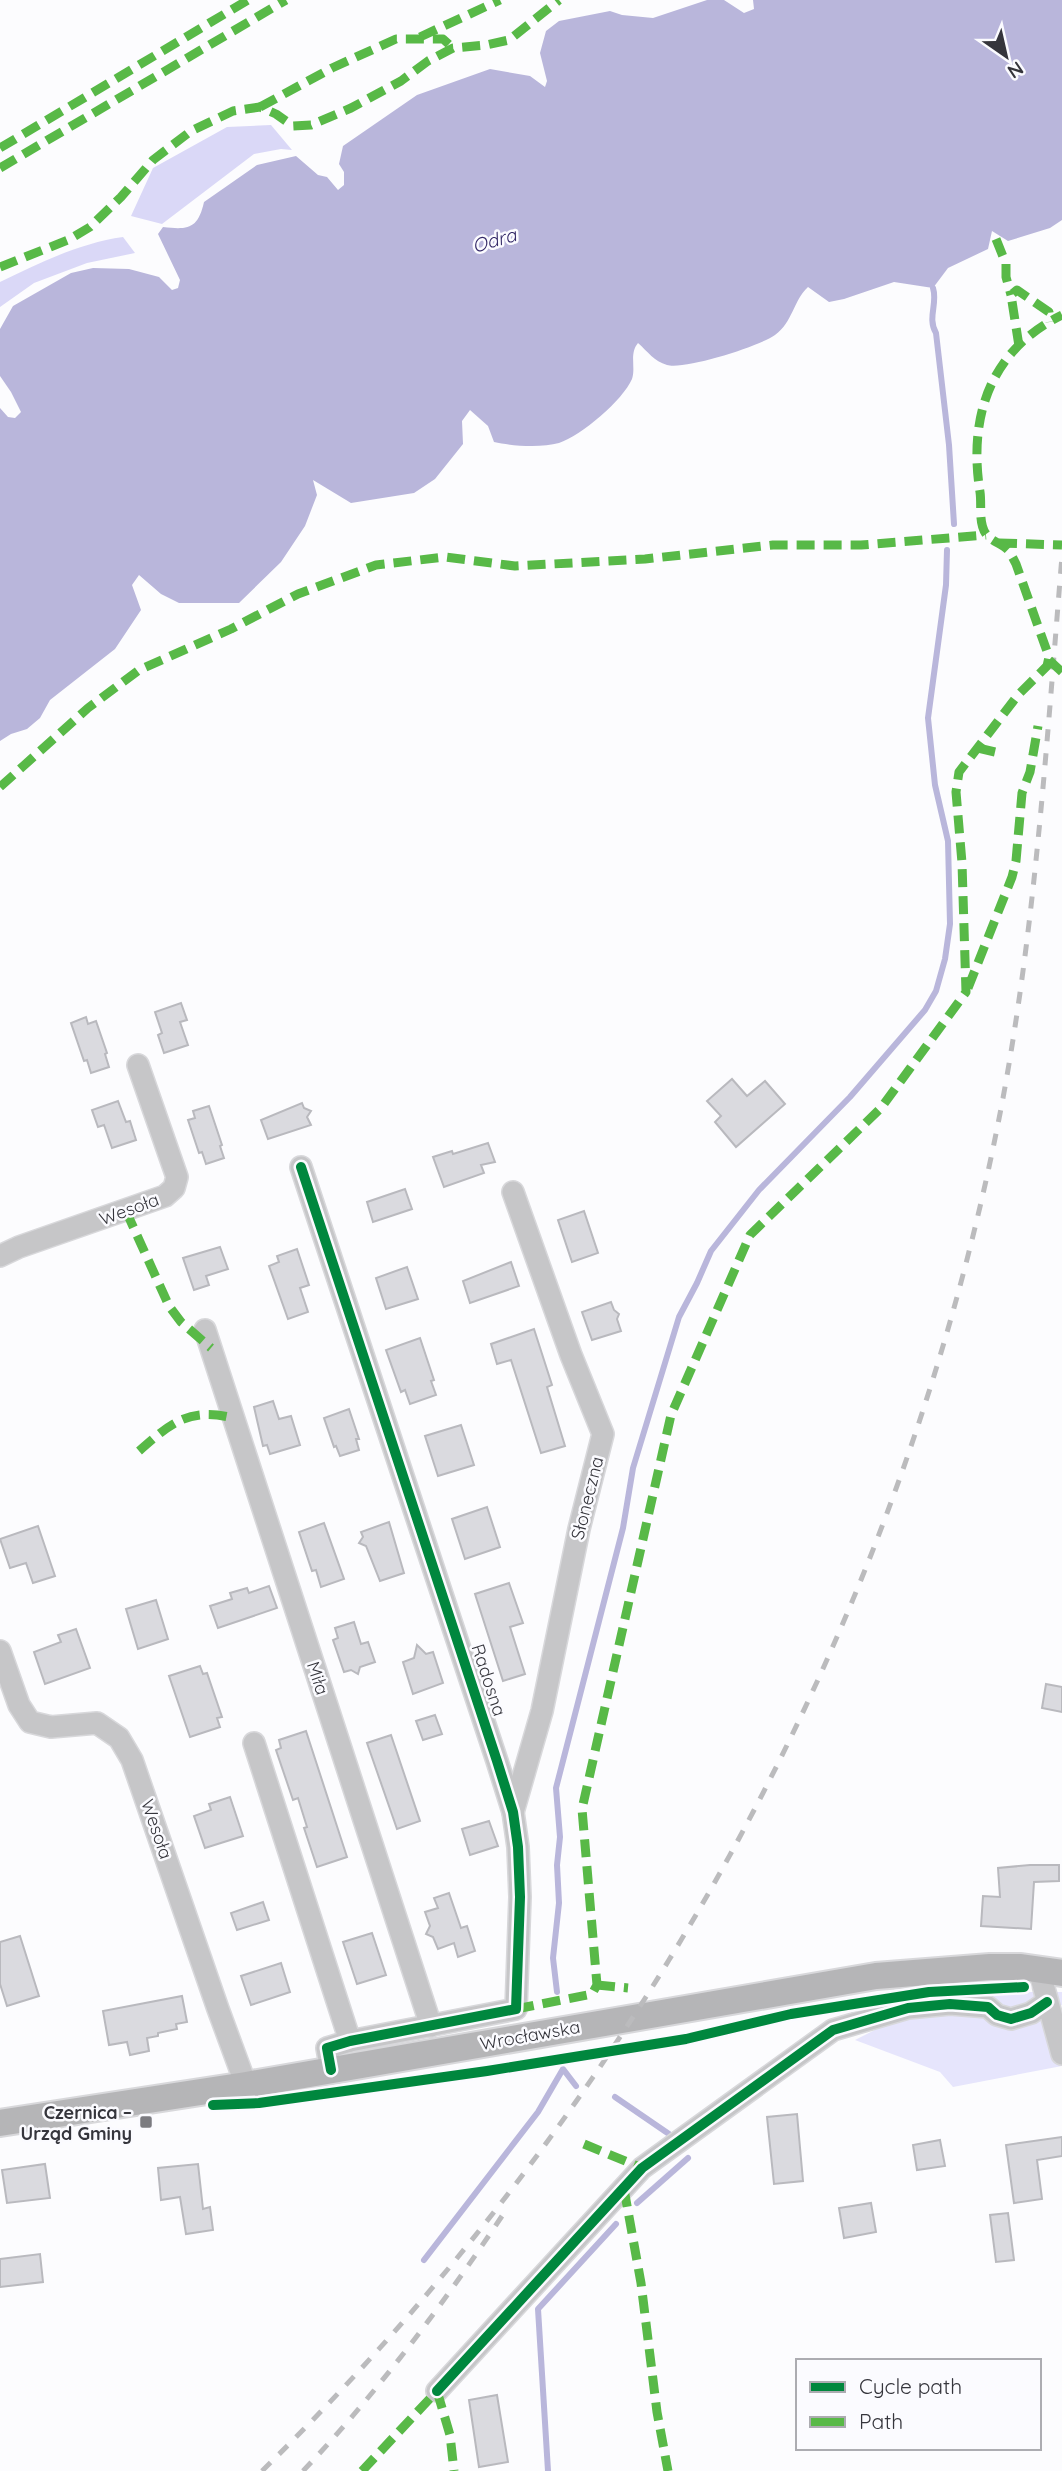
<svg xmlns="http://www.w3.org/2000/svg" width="1062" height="2471" font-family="Quicksand,sans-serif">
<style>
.green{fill:#e6e5fc}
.forest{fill:#dad8f7}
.water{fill:#b9b6db}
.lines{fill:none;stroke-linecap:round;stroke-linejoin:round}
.stream{stroke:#b9b6db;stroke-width:6}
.building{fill:#dadadf;stroke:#b9b9be;stroke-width:2}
.minor-casing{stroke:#d8d8db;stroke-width:24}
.major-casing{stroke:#d8d8db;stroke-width:30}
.minor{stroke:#c6c6c8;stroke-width:21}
.major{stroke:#b5b5b7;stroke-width:26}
.rail{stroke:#bbbbbd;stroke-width:5;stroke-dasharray:12 12;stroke-linecap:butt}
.quiet{stroke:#58b947;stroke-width:9;stroke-dasharray:18 9;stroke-linecap:butt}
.cycleway-casing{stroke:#fbfbff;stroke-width:15}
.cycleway{stroke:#00873e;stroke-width:10}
.poi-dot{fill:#7b7b80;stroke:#fbfbff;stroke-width:2.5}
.labels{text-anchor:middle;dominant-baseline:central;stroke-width:5;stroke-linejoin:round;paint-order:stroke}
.street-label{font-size:18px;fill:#35353c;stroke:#fbfbff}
.poi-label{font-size:18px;font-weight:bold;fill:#35353c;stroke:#fbfbff;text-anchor:end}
.water-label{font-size:19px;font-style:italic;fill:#342968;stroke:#fbfbff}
</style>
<rect width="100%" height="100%" fill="#fcfcfe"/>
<polygon class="green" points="992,1992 1062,1992 1062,2005 1060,2006 1062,2018 1062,2066 953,2087 940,2072 855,2040 944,1995"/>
<g class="forest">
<polygon points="271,125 292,150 281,149 254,154 162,224 131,216 153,168 227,127"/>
<path d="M123 237 135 253 87 263 34 283 0 307V282C39 263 80 243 123 237Z"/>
</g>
<path class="water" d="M707 0H724L744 13 754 9 753 0H1062V220L1050 228 1008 241 992 231 988 249 948 268 933 288 894 282 844 299 829 302 808 287C793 301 793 322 775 335 760 346 685 370 667 365 654 361 648 352 638 343 629 354 636 367 632 379 623 400 581 436 559 443 541 448 512 446 494 442L488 426 470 410 462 421 463 444 435 479 414 493 351 503 313 480 317 495 305 526 281 562 239 603H179L161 594 139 575 132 585 141 610 115 649 50 700 40 718 27 729 11 734 0 741V408L8 417 15 418 21 412 11 392 0 376V329L13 306 71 273 93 268 129 269 159 277 172 290 178 288 180 280 158 234 163 227C188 230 198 229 204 202L257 165 296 156 318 175 327 177 338 190 344 185V172L339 164 343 146 417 95 490 69 530 76 545 87 547 81 540 53 546 31 559 21 610 11 622 15 653 18Z"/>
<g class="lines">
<g class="stream">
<path d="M933 288C938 303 927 318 936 333L949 445 954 524"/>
<polyline points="557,1992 553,1958 559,1903 557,1865 560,1837 556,1788 623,1528 633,1468 679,1317 697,1283 711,1251 759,1190 850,1097 925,1010 936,991 945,959 950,924 948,841 935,785 928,718 946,585 947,550"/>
<polyline points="615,2097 669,2134"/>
<polyline points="637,2203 688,2158"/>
<polyline points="424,2260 538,2112 563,2069 576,2086"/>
<polyline points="548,2471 538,2309 616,2224"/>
</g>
</g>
<g class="building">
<polygon points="181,1003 187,1020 180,1022 188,1045 164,1053 158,1035 162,1033 155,1012"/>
<polygon points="86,1017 88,1024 96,1021 107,1053 105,1054 109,1067 91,1073 87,1060 84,1061 71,1023"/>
<polygon points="732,1079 747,1096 765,1081 785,1104 736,1147 715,1122 721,1116 707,1101"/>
<polygon points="118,1101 126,1122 130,1121 136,1140 112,1148 104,1125 98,1127 92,1110"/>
<polygon points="302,1103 304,1108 311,1111 307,1117 311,1125 268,1139 261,1120"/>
<polygon points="209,1106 222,1145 220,1146 224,1158 206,1164 202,1152 199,1153 188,1120 195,1118 193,1111"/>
<polygon points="488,1143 495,1162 481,1165 484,1173 444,1187 433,1157 452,1151 453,1154"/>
<polygon points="405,1189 412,1209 373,1222 367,1202"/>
<polygon points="584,1211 598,1253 572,1262 558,1220"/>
<polygon points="220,1247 228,1269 206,1276 209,1285 194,1290 183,1258"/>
<polygon points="297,1249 309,1285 300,1288 308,1312 288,1319 269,1266 279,1262 277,1256"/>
<polygon points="511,1262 519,1286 470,1303 463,1281"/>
<polygon points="407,1267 418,1299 386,1309 376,1278"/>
<polygon points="611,1302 614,1310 619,1314 617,1319 621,1331 592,1340 582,1312"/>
<polygon points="534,1329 552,1385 547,1387 565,1446 541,1453 511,1360 497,1364 491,1344"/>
<polygon points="420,1338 434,1380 431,1381 436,1395 410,1404 405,1390 401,1392 386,1350"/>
<polygon points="273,1401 279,1419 291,1416 300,1445 270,1454 267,1445 263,1446 254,1407"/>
<polygon points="349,1409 359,1439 356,1439 359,1450 340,1456 336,1446 334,1447 324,1418"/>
<polygon points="461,1425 474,1465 438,1476 425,1436"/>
<polygon points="487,1507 500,1547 465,1559 452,1519"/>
<polygon points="389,1522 404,1573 380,1581 366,1546 359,1543 363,1537 361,1532"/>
<polygon points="324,1523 344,1579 321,1587 316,1570 312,1571 299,1532"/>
<polygon points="38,1526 55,1576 33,1583 26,1563 10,1568 0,1539"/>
<polygon points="509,1583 523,1623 510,1627 525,1674 503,1681 475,1594"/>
<polygon points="269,1586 277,1608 218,1628 210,1606 232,1599 230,1593 247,1588 249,1593"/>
<polygon points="156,1600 168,1639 138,1649 126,1609"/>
<polygon points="354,1622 361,1644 368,1642 375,1662 360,1667 358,1674 351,1670 344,1672 333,1640 338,1638 335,1628"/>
<polygon points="76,1629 90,1668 45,1684 34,1652 61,1642 58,1635"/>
<polygon points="417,1645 426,1654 433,1652 443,1683 413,1694 403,1662 414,1658"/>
<polygon points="200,1666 203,1674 207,1673 222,1717 217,1718 220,1727 190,1737 169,1676"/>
<polygon points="1046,1684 1062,1687 1062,1712 1042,1708"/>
<polygon points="435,1715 442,1734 423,1740 416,1721"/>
<polygon points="306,1731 347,1857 317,1867 304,1828 307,1827 298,1798 293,1800 276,1750 281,1748 279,1740"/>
<polygon points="391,1735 420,1821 397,1829 367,1743"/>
<polygon points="230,1797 243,1836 205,1848 194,1816 211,1810 209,1804"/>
<polygon points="489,1821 498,1846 470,1855 462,1829"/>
<polygon points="1030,1865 1059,1865 1059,1881 1034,1882 1031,1929 981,1926 983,1896 1000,1897 998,1868"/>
<polygon points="449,1893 461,1928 467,1926 475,1951 458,1957 454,1943 438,1949 433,1937 426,1934 430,1926 425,1912 438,1908 434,1898"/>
<polygon points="263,1902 269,1920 237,1930 231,1913"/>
<polygon points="372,1933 386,1975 357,1984 343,1942"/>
<polygon points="20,1936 39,1996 7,2006 0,1984 0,1942"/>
<polygon points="281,1963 290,1992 251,2005 241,1976"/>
<polygon points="182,1996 187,2022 176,2024 177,2029 158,2033 158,2036 147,2038 149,2051 130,2055 127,2042 109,2045 103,2011"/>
<polygon points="797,2114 803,2181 774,2184 767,2117"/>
<polygon points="1062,2137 1062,2156 1037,2160 1042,2199 1014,2203 1006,2145"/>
<polygon points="940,2140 945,2166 917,2170 913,2145"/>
<polygon points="45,2164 50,2198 7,2203 2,2170"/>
<polygon points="198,2164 203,2209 210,2207 213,2230 186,2234 180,2197 161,2200 158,2168"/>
<polygon points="871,2203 876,2232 844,2238 839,2208"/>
<polygon points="1008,2213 1014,2260 996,2262 990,2215"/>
<polygon points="40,2254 43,2282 0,2287 0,2259"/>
<polygon points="497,2395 508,2462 479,2467 469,2400"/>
</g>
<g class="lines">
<defs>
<g id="minor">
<polyline points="301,1167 497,1761 513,1812 518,1847 520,1897 516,2009 350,2041 327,2048 331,2070"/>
<polyline points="513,1192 571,1355 603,1434 579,1529 542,1711 513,1812"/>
<polyline points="0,1256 19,1247 165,1196 174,1188 177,1177 138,1065"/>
<polyline points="205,1330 431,2026"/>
<polyline points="0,1651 19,1705 30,1722 51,1727 97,1723 119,1738 132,1760 218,2009 246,2085"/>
<polyline points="254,1743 350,2041"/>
<polyline points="1039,1970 1062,2054"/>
<polyline points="437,2391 642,2168 833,2030 908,2008 950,2004 988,2007 997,2015 1011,2019 1031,2013 1047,2002"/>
</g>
<polyline id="major" points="0,2123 246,2085 876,1976 990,1967 1021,1967 1062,1973"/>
</defs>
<use href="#minor" class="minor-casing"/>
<use href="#major" class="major-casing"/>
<use href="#minor" class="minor"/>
<use href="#major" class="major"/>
<g class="rail">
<path d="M262 2471C640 2101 905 1619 1003 1098 1036 919 1047 737 1062 556"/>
<path d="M303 2471C377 2393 442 2306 502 2216"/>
</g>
<g class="quiet">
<polyline points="420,37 500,0"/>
<polyline points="260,107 332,68 396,39 443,39 453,48"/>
<polyline points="0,148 248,0"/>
<polyline points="0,168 286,0"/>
<polyline points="996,239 1006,264 1006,277 1011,295"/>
<polyline points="0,267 68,240 90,227 121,197 153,160 191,131 233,111 260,107 276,114 293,126 311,125 351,108 401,81 428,61 453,48 486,45 509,40 559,0"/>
<polyline points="1019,346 1011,295 1017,290 1049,312 1050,322"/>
<polyline points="999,543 1062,545"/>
<polyline points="1049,660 1062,672"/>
<polyline points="978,748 995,752"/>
<polyline points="0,787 88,708 139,670 231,629 298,594 376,565 445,557 515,566 645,559 773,545 861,545 986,535"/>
<polyline points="968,988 1012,877 1016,861 1022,793 1030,772 1038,726"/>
<polyline points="126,1211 169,1306 181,1322 211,1348"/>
<path d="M139 1451C171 1423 189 1407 233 1418"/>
<polyline points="597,1985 628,1988"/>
<path d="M516 2009 592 1994 597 1985 582 1809 671 1415 750 1235 881 1108 966 992 962 863 956 792 959 772 1018 695 1047 666 1049 657 1016 564C1014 560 1011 554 1008 550 1002 544 991 541 986 534 978 523 982 505 980 492 968 417 990 350 1062 315"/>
<polyline points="584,2144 642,2168"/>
<polyline points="624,2189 641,2283 657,2412 668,2471"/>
<polyline points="437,2391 450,2435 454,2471"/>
<polyline points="362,2471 437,2391"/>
</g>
<defs>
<g id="cycleway">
<polyline points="301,1167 497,1761 513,1812 518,1847 520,1897 516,2009 350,2041 327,2048 331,2070"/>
<polyline points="213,2105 259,2103 487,2071 686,2039 791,2014 929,1992 1024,1987"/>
<polyline points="437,2391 642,2168 833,2030 908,2008 950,2004 988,2007 997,2015 1011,2019 1031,2013 1047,2002"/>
</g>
</defs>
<use href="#cycleway" class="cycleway-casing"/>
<use href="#cycleway" class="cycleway"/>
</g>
<rect class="poi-dot" x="139" y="2115" width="14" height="14" rx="3.5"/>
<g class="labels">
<g class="street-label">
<text transform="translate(129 1209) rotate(-20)">Wesoła</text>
<text transform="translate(587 1498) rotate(-76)">Słoneczna</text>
<text transform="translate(318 1678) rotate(72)">Miła</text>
<text transform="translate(489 1680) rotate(72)">Radosna</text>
<text transform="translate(157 1829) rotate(71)">Wesoła</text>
<text transform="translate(530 2035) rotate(-10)">Wrocławska</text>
</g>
<g class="poi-label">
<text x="132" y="2112">Czernica –<tspan x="132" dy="21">Urząd Gminy</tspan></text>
</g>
<g class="water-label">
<text transform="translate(494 240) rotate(-16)">Odra</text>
</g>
</g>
<rect x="796" y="2359" width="245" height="91" fill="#fbfbff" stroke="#acacb1" stroke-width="2"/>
<rect x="810" y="2382" width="35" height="10" fill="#00873e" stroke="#acacb1" stroke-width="2"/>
<text x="859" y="2394" font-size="21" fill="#35353c">Cycle path</text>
<rect x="810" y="2417" width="35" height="10" fill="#58b947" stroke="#acacb1" stroke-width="2"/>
<text x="859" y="2429" font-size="21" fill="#35353c">Path</text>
<g transform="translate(1006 56) rotate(146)" stroke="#fbfbff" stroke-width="5" paint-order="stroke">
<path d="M0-5L12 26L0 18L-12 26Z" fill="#35353c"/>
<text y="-10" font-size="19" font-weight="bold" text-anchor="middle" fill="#35353c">N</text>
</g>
</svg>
